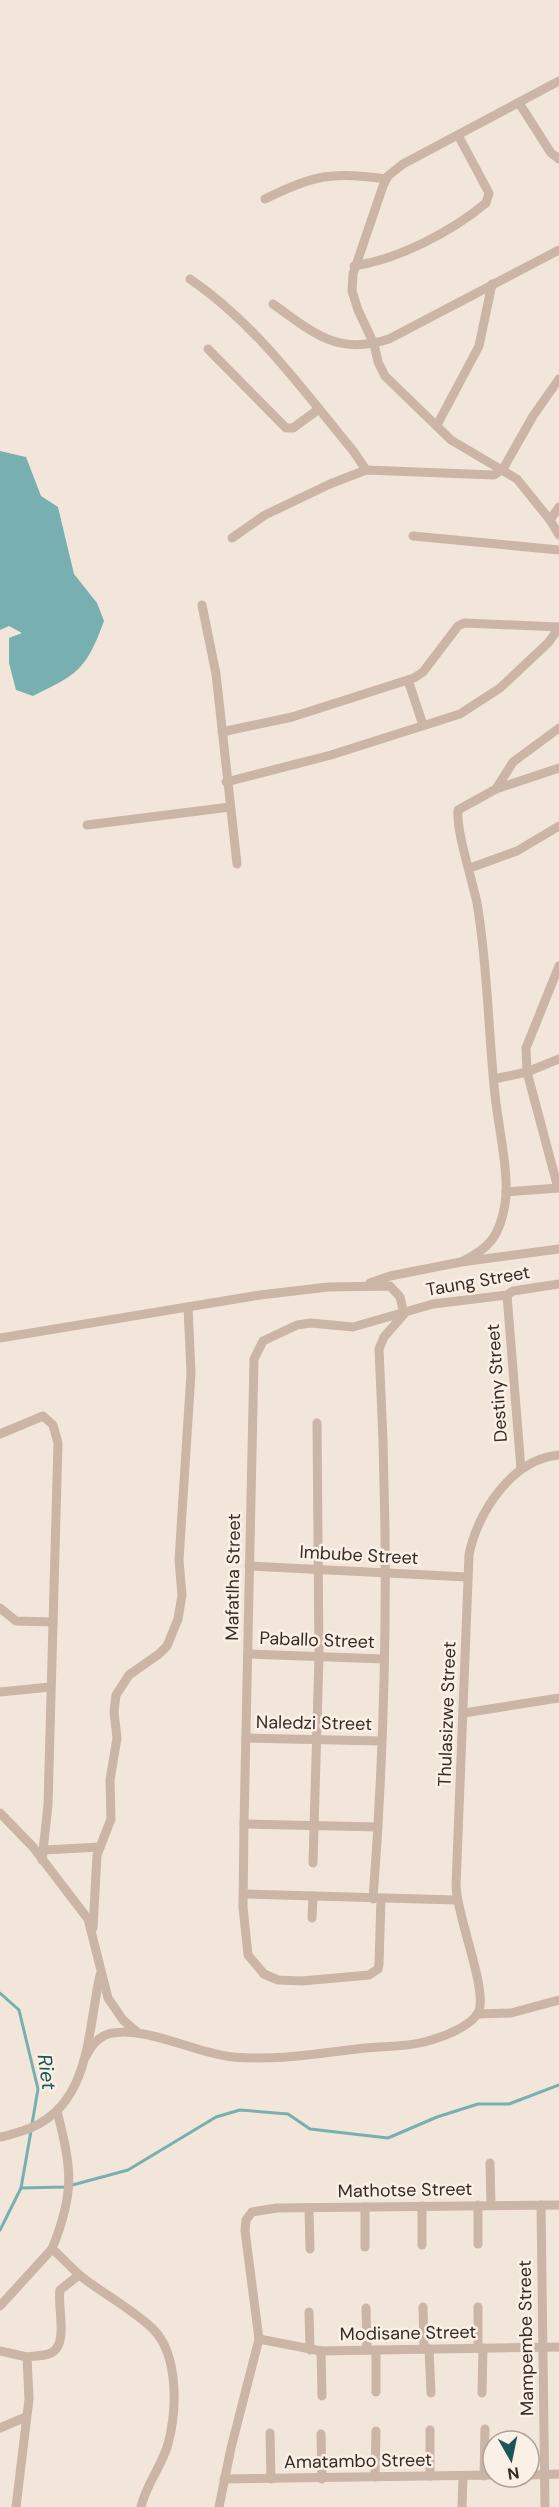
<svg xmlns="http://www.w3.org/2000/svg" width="559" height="2507" font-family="'DM Sans',sans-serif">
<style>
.water{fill:#78afb0}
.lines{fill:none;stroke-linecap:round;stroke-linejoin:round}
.stream{stroke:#78afb0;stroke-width:3}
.street{stroke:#cab5a6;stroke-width:9}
.labels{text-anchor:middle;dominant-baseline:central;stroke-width:5;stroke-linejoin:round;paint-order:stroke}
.street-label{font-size:18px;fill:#362b27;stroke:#faf0e6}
.water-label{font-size:20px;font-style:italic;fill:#1b5659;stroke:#faf0e6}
</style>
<rect width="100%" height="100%" fill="#f2e6da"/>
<path class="water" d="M0 451 26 457 41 496 58 507 74 574 97 603 104 621C86 670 78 674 33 696L16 690 9 663V638L22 633 9 626 0 630Z"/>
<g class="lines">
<g class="stream">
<polyline points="0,1993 19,2010 38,2089 32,2124"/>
<polyline points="21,2188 65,2187 128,2170 216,2117 240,2110 288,2114 310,2129 388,2138 437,2117 478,2104 509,2104 559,2085"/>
<polyline points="0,2230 21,2188 31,2131"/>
</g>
<g class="street">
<polyline points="519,103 551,153 559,159"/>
<path d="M265 199C313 175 333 171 386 179"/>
<path d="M354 266C399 259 451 232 486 203L489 193 458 135"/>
<path d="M190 279C256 324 303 390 354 452L366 470"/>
<path d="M273 304C314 333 337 356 389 339L559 250"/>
<polyline points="208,349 286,428 293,428 319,409"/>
<polyline points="437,425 479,346 492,284"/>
<polyline points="559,507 550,520 559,535"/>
<polyline points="550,520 517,479 451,440 385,376 378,362 374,344 358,310 352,291 353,274 383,186 388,176 403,164 559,81"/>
<polyline points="413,536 559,550"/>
<polyline points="232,538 265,515 330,484 366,470 494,475 503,469 533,416 559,379"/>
<polyline points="202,605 216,674 237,864"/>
<polyline points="408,680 423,725"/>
<polyline points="222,732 292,717 414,678 423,672 458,626 464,623 559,627"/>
<polyline points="226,782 331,755 460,714 500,688 548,643 559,628"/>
<polyline points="496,789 513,762 559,728"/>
<polyline points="87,825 230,807"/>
<polyline points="470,868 517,851 559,826"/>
<polyline points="494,1079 527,1072 559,1059"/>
<polyline points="558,1188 527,1072 526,1048 559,966"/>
<polyline points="506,1192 559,1188"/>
<path d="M461 1262C489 1249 500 1236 505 1204 510 1176 498 1125 495 1095 488 1031 488 967 477 903 472 879 456 831 458 810L496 789 559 768"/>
<polyline points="370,1283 390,1276 461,1262 559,1249"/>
<polyline points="507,1295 521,1469"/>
<path d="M0 1338 260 1295 328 1287 390 1286 400 1297 404 1314 384 1337 379 1349C389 1532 387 1716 373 1899"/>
<polyline points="0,1434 43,1416 53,1425 58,1443 48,1805 42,1860"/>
<polyline points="249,1566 467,1577"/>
<polyline points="0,1608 16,1621 53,1622"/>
<polyline points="248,1654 384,1659"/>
<polyline points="0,1692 50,1687"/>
<polyline points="464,1713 559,1698"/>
<polyline points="246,1738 381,1741"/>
<polyline points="0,1813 33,1847 88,1919 108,1998 123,2020 138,2033"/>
<polyline points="244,1824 378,1827"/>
<polyline points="44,1850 100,1847"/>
<polyline points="313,1863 319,1656 317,1423"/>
<polyline points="245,1894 456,1900"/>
<polyline points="381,1899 379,1964 378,1969 369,1975 302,1981 278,1980 264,1974 248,1955 243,1907 244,1824 254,1359 263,1341 297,1325 311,1323 353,1327 433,1304 507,1295 513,1291 559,1284"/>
<polyline points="312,1918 313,1896"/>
<polyline points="93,1928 97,1855 111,1819 110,1780 117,1738 114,1712 116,1695 129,1675 159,1654 167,1646 178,1619 182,1595 179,1560 191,1373 188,1307"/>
<polyline points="477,2014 511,2013 559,2000"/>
<path d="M86 2056C92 2045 99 2035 113 2033 149 2027 195 2053 233 2057 277 2061 322 2053 365 2048 385 2046 405 2047 424 2042 440 2038 472 2027 479 2011 487 1988 457 1917 456 1886L469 1555C477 1513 512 1459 559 1455"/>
<path d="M57 2111C72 2170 75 2192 52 2249 63 2258 72 2269 82 2277 105 2295 132 2309 153 2329 179 2355 177 2411 168 2444 162 2466 146 2484 141 2507"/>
<path d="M0 2137C8 2136 15 2133 22 2131 91 2110 87 2033 100 1975"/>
<polyline points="490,2163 491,2205"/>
<polyline points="478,2205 478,2244"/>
<polyline points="541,2205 545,2507"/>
<polyline points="422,2206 422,2245"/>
<polyline points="365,2207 365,2247"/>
<polyline points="309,2208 310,2249"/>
<polyline points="0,2306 52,2249"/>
<polyline points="423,2307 424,2349"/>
<polyline points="366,2308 367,2350"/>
<polyline points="309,2312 310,2350"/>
<polyline points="259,2339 321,2351 559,2347"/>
<polyline points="478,2348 478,2307"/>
<polyline points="429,2349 431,2393"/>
<polyline points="376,2350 376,2392"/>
<polyline points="0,2351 27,2357 29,2399 16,2507"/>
<polyline points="321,2351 322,2396"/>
<path d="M27 2357C34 2356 44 2356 51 2353 69 2345 57 2307 60 2290L79 2275"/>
<polyline points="482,2393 483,2348"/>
<polyline points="0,2428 26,2417"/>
<polyline points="430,2430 430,2476"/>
<polyline points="270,2433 271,2479"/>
<polyline points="321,2434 322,2479"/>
<polyline points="529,2475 559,2474"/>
<polyline points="484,2476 485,2429"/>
<polyline points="375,2477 376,2431"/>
<polyline points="224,2479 493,2475"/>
<polyline points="219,2507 231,2448 259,2339 245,2231 246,2220 252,2212 277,2208 559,2205"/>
<polyline points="462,2507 463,2477"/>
</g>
</g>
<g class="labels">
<g class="street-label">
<text transform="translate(478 1281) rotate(-10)">Taung Street</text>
<text transform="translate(497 1383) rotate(-94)">Destiny Street</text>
<text transform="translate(359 1555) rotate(3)">Imbube Street</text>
<text transform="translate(233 1577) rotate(-89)">Mafatlha Street</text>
<text transform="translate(317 1640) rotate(2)">Paballo Street</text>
<text transform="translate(447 1714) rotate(-88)">Thulasizwe Street</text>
<text transform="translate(314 1723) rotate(1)">Naledzi Street</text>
<text transform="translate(405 2190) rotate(-1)">Mathotse Street</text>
<text transform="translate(408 2333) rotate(-1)">Modisane Street</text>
<text transform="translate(526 2338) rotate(-91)">Mampembe Street</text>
<text transform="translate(358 2461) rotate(-1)">Amatambo Street</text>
</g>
<g class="water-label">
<text transform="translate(47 2072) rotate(82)">Riet</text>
</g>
</g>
<g transform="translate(511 2459) rotate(171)"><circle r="28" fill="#faf0e6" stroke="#aca19a" stroke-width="1.5"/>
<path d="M0-4.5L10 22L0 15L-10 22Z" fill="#1b5659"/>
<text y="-9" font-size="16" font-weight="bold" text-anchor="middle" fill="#362b27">N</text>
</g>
</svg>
